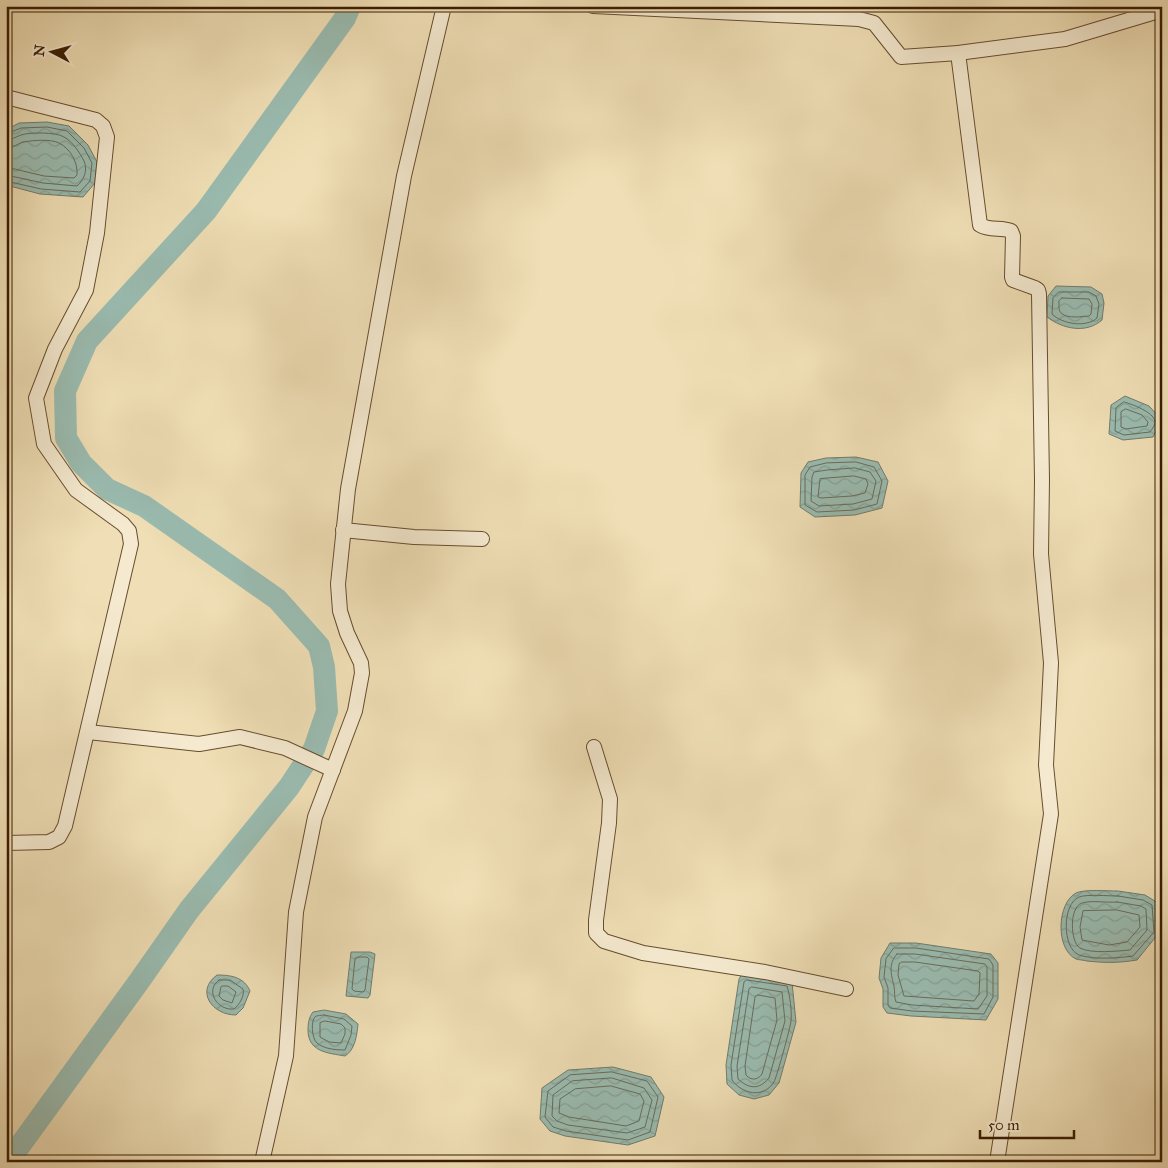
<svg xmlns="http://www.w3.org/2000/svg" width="1168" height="1168" font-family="'IM FELL Great Primer',serif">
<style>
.water{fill:url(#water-waves);stroke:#737c6b}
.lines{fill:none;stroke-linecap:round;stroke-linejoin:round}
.shore{stroke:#6a6c5a;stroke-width:1}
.river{stroke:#9abcb1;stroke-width:22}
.minor-casing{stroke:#674d2f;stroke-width:16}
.minor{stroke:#f5ead0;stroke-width:14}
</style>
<defs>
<pattern id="water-waves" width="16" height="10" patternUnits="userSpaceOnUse" patternTransform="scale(1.25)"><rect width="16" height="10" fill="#9abcb1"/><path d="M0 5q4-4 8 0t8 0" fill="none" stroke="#85a197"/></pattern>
</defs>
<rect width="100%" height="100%" fill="#f0dfb6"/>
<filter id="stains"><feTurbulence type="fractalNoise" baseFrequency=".004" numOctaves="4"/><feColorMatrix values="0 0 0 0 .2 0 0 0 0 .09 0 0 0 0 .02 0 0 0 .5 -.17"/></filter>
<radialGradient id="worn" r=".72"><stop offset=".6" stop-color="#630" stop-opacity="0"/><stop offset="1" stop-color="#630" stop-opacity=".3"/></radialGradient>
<g class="water">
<polygon points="47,122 69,126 88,145 97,162 95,183 83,197 40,194 6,185 6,130 19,123"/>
<path d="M1056 286 1091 287 1102 294 1104 303 1102 320C1086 334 1063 329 1047 317L1048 296Z"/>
<polygon points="1125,396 1149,406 1162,420 1153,437 1123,440 1109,434 1111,405"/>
<polygon points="856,457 878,462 888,481 882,508 855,515 815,517 800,507 801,473 808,462 826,458"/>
<path d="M1118 891 1145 895 1158 903 1159 933 1137 960C1118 963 1106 963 1087 961 1084 960 1079 960 1076 959 1055 949 1057 903 1076 893 1084 889 1108 891 1118 891Z"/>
<polygon points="890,943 916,943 991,954 998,963 998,999 986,1020 911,1016 887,1013 883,1007 883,989 879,978 881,958"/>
<polygon points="351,952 370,952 375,954 370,995 368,998 346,996"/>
<polygon points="742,974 792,982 796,1022 779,1083 769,1095 754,1099 739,1095 727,1084 726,1065 739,979"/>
<path d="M217 975C231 975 244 977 250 991L243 1008 236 1015C212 1015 195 991 217 975Z"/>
<path d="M324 1010 346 1014 358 1024C357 1035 355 1050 345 1056 328 1053 308 1052 308 1030 308 1023 309 1017 313 1012Z"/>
<polygon points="613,1067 651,1077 664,1097 655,1136 628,1145 565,1136 550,1131 540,1119 542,1088 568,1070"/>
</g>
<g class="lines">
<g class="shore">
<polyline points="6,134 21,128 47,127 67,131 84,148 92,163 90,181 80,192 41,189 6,181"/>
<path d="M6 140C12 140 15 137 21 135 29 132 57 132 64 137 72 141 80 153 84 161 88 170 84 180 77 186L43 183 6 175"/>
<path d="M6 148C14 148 18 143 24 142 34 140 51 139 59 143 71 149 78 163 77 175L74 178 44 176 6 167"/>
<path d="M1059 292H1089L1096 296 1099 304 1097 318C1086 328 1062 324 1052 314L1053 298Z"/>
<path d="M1062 298 1089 299 1092 304 1091 314 1089 316C1078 317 1057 320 1059 305 1059 299 1058 302 1062 298Z"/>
<path d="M1124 402C1132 404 1153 412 1155 421 1156 424 1152 429 1150 432L1124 435 1115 431 1116 408Z"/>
<polygon points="1126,409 1142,415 1148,422 1147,426 1126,429 1121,427 1121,412"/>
<polygon points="856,462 874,467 882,481 877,504 854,510 817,512 805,505 805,475 810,467 826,463"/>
<polygon points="855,468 870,472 876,481 872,499 853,504 819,506 811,501 812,477 814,472 827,470"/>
<polygon points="854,476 866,479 868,484 865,493 852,496 821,498 818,497 820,479"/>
<path d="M1118 896 1143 900 1152 905 1154 932 1133 956C1118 958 1094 960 1079 955 1062 948 1062 904 1079 897 1087 894 1108 896 1118 896Z"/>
<path d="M1117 902 1141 906 1146 909 1147 930 1130 950C1118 951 1091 954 1080 948 1070 942 1069 907 1082 903 1092 900 1106 903 1117 902Z"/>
<polygon points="1117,910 1139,915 1140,927 1127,942 1109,945 1082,940 1080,927 1083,911"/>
<polygon points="894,948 916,948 989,959 993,965 993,997 984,1014 912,1011 890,1008 888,1005 888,988 884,977 886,959"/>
<path d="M897 954H915L985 964 987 967V996L978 1009 912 1005 896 1002C894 997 895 992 894 986 891 974 888 964 897 954Z"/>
<polygon points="358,957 367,957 369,959 365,990 363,992 354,991 352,989 355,959"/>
<polygon points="902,962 915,962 978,971 980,973 979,994 974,1001 904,996 898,975 899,964"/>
<path d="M219 980H230L243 989C245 996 239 1005 234 1009 218 1011 204 991 219 980Z"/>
<path d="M747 980 787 986C790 996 792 1011 791 1021 790 1029 777 1076 774 1082 763 1099 742 1094 732 1080L731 1065 744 982Z"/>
<polygon points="223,986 228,986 236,992 232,1003 223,1000 219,996 221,987"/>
<path d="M752 987 782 992 785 1021 769 1078C759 1090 749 1089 738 1079L737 1066 749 989Z"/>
<path d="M758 995 775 998 777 1020 762 1074C758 1080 751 1081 746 1075L745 1066 755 997Z"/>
<path d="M324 1015 344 1019 352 1026 351 1035 345 1050C336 1050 324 1049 317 1043 312 1039 310 1020 316 1016 316 1016 323 1015 324 1015Z"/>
<polygon points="325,1021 341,1024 345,1028 345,1034 341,1043 329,1042 320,1037 320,1023"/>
<polygon points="612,1072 647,1081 658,1097 650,1132 628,1140 566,1131 553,1127 545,1117 548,1091 570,1075"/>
<polygon points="612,1078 644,1088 652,1100 645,1127 627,1133 568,1125 557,1121 552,1116 553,1095 572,1081"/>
<polygon points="611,1086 640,1094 644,1101 639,1121 626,1126 569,1117 559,1113 560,1099 575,1089"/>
</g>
<polyline class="river" points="8,1162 140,980 189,910 289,787 314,749 327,711 324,667 319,646 277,599 144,506 107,489 81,463 66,438 65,391 87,341 206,211 345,18 350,6"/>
<defs>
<g id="minor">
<polyline points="593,6 859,19 874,23 901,57 958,53 1065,39 1162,10"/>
<path d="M958 53 980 225C990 231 1001 227 1011 231L1013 236 1012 277 1013 280 1035 288 1038 290 1039 294 1042 480 1041 554 1051 663 1046 765 1051 814 997 1162"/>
<polyline points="6,97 96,120 103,126 107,137 97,233 86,290 55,349 36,398 44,444 76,490 123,524 129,531 131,544 65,826 59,837 49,842 6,843"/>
<polyline points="343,530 414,537 482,539"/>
<polyline points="88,732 199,744 240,737 285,748 333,770"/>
<polyline points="594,747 610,799 609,823 596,920 596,933 604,941 643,953 765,972 846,989"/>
<polyline points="262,1162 286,1056 296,912 315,817 355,711 362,673 361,663 347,633 340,611 338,584 348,489 404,176 444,6"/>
</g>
</defs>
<use href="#minor" class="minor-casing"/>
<use href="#minor" class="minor"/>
</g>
<rect width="1168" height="1168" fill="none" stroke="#f0dfb6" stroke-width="25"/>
<rect x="8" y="8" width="1153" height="1153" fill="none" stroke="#391c02" stroke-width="2.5"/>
<rect x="12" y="12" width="1143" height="1143" fill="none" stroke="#391c02"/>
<g transform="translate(52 52) rotate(276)" stroke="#f5ead0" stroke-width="4" paint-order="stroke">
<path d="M0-4L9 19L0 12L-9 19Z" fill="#391c02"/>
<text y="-8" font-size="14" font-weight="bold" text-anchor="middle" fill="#391c02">N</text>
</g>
<path d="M980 1130v8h94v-8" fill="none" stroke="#391c02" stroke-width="2.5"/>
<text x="988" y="1130" font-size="15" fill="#391c02" stroke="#f5ead0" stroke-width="4" paint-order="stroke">50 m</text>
<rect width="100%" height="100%" filter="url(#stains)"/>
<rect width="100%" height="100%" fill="url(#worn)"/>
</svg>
